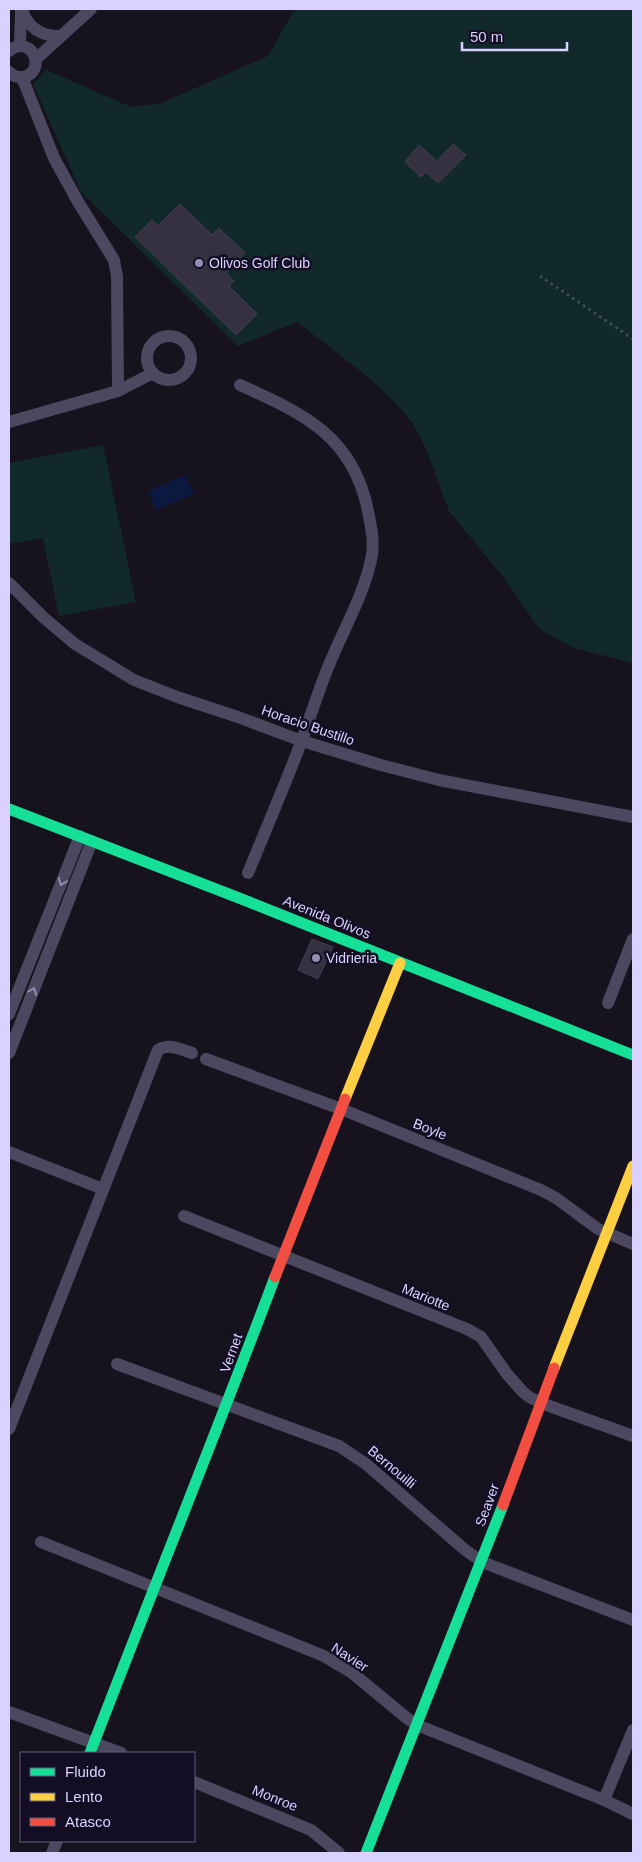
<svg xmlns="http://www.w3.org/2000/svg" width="642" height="1862" font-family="Arial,sans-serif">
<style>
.green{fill:#12292c}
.water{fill:#0b183f}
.building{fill:#353141;stroke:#433d53}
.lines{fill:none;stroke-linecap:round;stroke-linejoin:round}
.path{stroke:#465160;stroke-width:2.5;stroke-dasharray:2.5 4;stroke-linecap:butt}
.street{stroke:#4b4860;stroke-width:12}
.fast{stroke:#16e098;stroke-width:11}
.slow{stroke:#ffcf43;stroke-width:11}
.jam{stroke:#f24e42;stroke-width:11}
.oneway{stroke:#938cb0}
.poi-dot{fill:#968eb1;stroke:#140e24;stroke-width:2}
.labels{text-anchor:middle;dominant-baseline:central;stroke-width:5;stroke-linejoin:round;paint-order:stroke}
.poi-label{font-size:14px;fill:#dbd1ff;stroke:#140e24;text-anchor:start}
.street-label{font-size:14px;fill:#dbd1ff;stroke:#140e24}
</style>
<rect width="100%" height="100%" fill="#16131f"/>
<g class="green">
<polygon points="295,9 633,9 633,663 574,648 540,630 504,578 449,511 426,449 412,422 392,399 363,373 297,322 238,346 81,192 33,84 46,70 131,107 162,103 268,56"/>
<polygon points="103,445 136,602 59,616 43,538 9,544 9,463"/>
</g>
<polygon class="water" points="186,475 194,494 156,510 148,491"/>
<g class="building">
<polygon points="453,144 466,155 438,183 426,172 421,177 405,162 419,145 437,161"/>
<polygon points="180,204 212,235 219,228 245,253 226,273 234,281 229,286 257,314 236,335 135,237 152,220 158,226"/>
<polygon points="312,939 333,947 318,979 298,970"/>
</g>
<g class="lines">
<polyline class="path" points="540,276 633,339"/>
<g class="street">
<path d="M22 9C27 27 41 36 60 36"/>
<polyline points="20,46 21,11"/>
<path d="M9 51C31 33 48 70 24 77 18 78 13 76 9 72"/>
<polyline points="36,59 91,9"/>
<polyline points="22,77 54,158 77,200 114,260 117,276 118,391"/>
<circle cx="169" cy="358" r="22"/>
<path d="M240 385C304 414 353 436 368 511 371 526 375 544 371 560 363 597 343 630 329 665 319 689 311 715 302 740 285 785 266 829 248 873"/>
<polyline points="9,422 118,391 153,373"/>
<polyline points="9,583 43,617 75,644 134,680 180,698 238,717 302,741 381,765 439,780 633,817"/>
<polyline points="608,1003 633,939"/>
<polyline points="9,1014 80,836"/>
<polyline points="9,1053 92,841"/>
<polyline points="206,1059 341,1109 541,1190 556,1198 598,1229 633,1244"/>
<polyline points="9,1152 103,1189"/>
<polyline points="184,1216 467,1329 481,1337 507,1374 522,1391 529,1397 541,1403 633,1436"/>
<polyline points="117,1364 339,1446 366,1464 464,1549 482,1562 633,1620"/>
<path d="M9 1429 158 1050C169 1043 180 1049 192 1053"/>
<polyline points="41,1542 324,1656 351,1672 408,1719 417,1725 604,1800 633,1814"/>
<polyline points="9,1712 121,1753"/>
<polyline points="194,1782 311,1830 339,1853"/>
<polyline points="604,1800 633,1730"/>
<polyline points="52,1853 57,1841"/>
</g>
<g class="fast">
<polyline points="9,809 239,898 633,1055"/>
<path d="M90 1753C151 1594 215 1436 275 1277"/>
<polyline points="366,1853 503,1505"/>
</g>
<g class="slow">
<polyline points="345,1099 400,963"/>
<polyline points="554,1368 633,1166"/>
</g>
<g class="jam">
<polyline points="275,1277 345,1099"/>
<polyline points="503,1505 554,1368"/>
</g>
</g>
<defs><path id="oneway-chevron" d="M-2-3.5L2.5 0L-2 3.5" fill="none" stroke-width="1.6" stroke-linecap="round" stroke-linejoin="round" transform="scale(1.25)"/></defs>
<g class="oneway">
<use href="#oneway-chevron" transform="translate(62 882) rotate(112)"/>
<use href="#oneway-chevron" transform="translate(33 991) rotate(-69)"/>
</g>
<g class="poi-dot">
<circle cx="199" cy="263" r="5"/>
<circle cx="316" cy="958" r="5"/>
</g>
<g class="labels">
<g class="poi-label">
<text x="209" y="263">Olivos Golf Club</text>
<text x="326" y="958">Vidrieria</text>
</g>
<g class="street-label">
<text transform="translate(308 725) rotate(19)">Horacio Bustillo</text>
<text transform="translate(327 917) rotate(22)">Avenida Olivos</text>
<text transform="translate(430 1129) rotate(22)">Boyle</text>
<text transform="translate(426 1297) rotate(22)">Mariotte</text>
<text transform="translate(231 1353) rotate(-70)">Vernet</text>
<text transform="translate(392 1467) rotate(40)">Bernouilli</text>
<text transform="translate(487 1505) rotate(-70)">Seaver</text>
<text transform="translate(350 1657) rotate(33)">Navier</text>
<text transform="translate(275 1798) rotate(22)">Monroe</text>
</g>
</g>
<rect width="642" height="1862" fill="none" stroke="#dbd1ff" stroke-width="20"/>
<rect x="20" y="1752" width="175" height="90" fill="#140e24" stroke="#645c7c"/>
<rect x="30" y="1768" width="25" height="8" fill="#16e098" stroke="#645c7c"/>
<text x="65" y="1777" font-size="15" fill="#dbd1ff">Fluido</text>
<rect x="30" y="1793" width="25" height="8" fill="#ffcf43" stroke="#645c7c"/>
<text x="65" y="1802" font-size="15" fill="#dbd1ff">Lento</text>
<rect x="30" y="1818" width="25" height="8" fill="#f24e42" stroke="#645c7c"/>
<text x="65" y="1827" font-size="15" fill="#dbd1ff">Atasco</text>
<path d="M462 42v8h105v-8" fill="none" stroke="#dbd1ff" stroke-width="2.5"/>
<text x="470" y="42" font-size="15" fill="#dbd1ff" stroke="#140e24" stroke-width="4" paint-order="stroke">50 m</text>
</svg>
